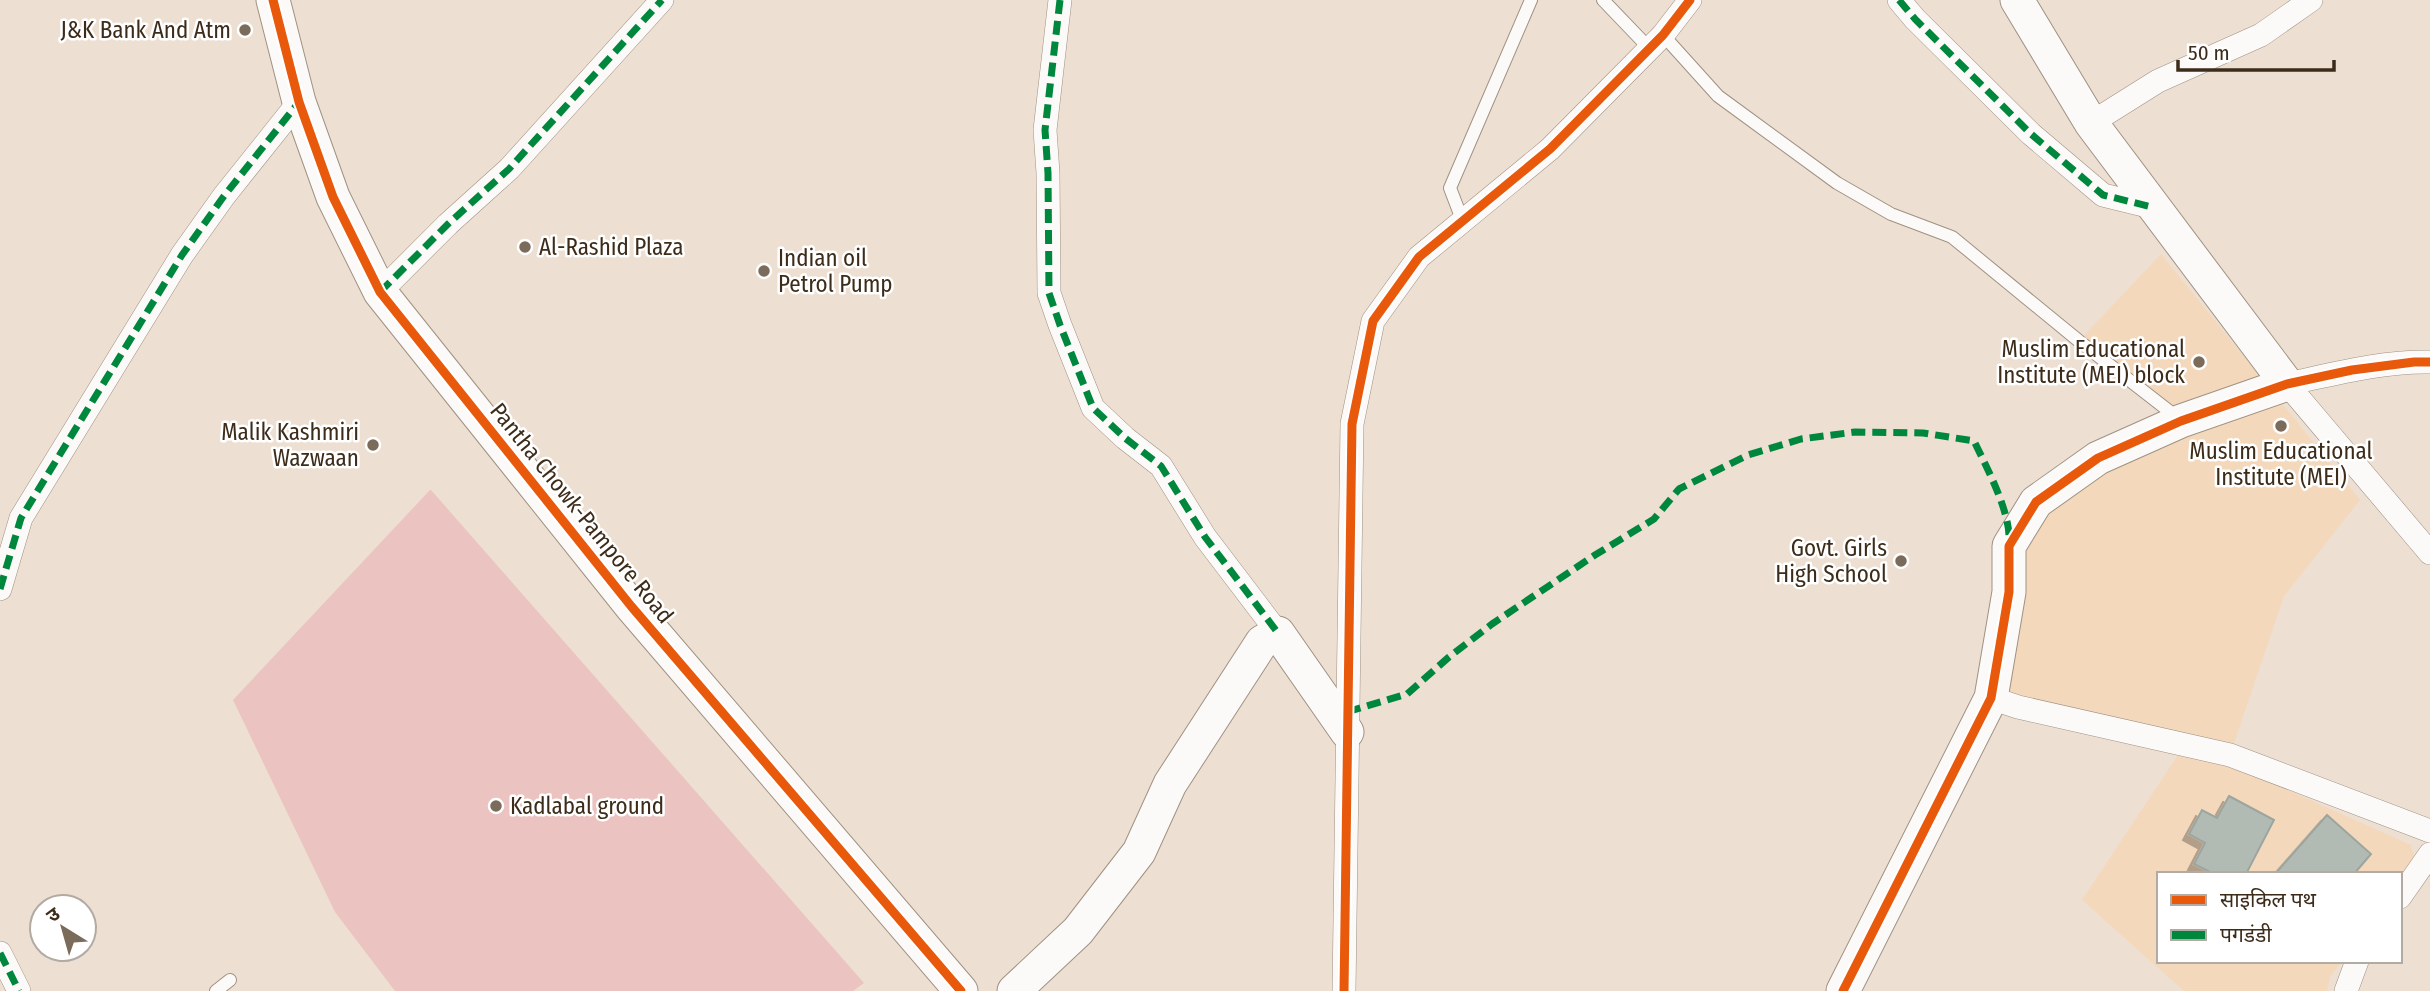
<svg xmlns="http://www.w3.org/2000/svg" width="2430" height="991" font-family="'Fira Sans Condensed','Noto Sans Devanagari',sans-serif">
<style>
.built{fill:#f4d8bc}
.green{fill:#ebc4c2}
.building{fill:#b2bbb3;stroke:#9ca59e;stroke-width:2;filter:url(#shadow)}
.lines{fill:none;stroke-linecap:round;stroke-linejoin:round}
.lane-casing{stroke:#9f9283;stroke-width:14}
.street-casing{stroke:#9f9283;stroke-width:24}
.secondary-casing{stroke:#9f9283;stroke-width:35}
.lane{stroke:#fcfaf8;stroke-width:12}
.street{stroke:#fcfaf8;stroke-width:23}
.secondary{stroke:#fcfaf8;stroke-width:33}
.quiet{stroke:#00873e;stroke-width:7;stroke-dasharray:14 7;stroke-linecap:butt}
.cycleway-casing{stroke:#fff;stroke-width:13}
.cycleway{stroke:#e8590c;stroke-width:9}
.poi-dot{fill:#7b6b5a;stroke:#fff;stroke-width:2.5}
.labels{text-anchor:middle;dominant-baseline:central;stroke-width:5;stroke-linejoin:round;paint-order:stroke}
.poi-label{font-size:23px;fill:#3d2c1a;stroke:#fff;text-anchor:end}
.street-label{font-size:23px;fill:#3d2c1a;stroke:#fff}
</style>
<defs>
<filter id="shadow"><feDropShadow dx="-6" dy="6" stdDeviation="0" flood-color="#0004"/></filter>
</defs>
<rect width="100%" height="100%" fill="#eddfd1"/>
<g class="built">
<polygon points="2161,254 2360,500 2284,596 2230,755 1991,698 2036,502 2181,421 2079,341"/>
<polygon points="2182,749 2245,771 2411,845 2415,861 2400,881 2400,874 2159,874 2159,961 2342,961 2330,977 2327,991 2184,991 2082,900"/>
</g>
<polygon class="green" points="430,490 431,490 864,983 853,991 395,991 335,912 233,700"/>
<g class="building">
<polygon points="2229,796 2274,820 2246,874 2214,874 2194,864 2205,843 2189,834 2202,810 2217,818"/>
<polygon points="2327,815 2371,854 2354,874 2275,874"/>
</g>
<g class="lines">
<defs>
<g id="lane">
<polyline points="1603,0 1650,49"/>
<polyline points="1663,35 1718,96 1837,183 1891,214 1952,237 2079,341 2178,418"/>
<polyline points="1463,222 1450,188 1531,0"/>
<polyline points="216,991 230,980"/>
</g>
<g id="street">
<polyline points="1060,0 1045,130 1048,173 1049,293 1060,325 1093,408 1125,438 1161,466 1205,537 1278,633"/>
<polyline points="1899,0 1915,19 2031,134 2103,195 2152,207"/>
<polyline points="2091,123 2158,81 2261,35 2311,0"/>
<polyline points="380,292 448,224 509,169 662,0"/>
<path d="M2430 362C2382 361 2334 374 2287 384L2430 553"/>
<polyline points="0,589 21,518 182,255 224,196 299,102"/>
<polyline points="1991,698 2018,707 2230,755 2430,831"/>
<polyline points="2400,897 2430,854"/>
<polyline points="0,953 19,991"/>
<polyline points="1344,991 1352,424 1373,321 1419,257 1550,149 1663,35 1690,0"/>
<polyline points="2346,991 2357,961"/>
</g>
<g id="secondary">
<polyline points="273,0 299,102 333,197 380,292 631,606 961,991"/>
<polyline points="1014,991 1078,931 1139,852 1170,784 1262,642 1278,633 1347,732"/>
<polyline points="1843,991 1991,698 2009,592 2009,546 2036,502 2098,458 2181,421 2287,384 2091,123 2017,0"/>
</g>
</defs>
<use href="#lane" class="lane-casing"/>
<use href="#street" class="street-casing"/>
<use href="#secondary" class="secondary-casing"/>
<use href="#lane" class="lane"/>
<use href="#street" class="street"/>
<use href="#secondary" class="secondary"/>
<g class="quiet">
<polyline points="1060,0 1045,130 1048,173 1049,293 1060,325 1093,408 1125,438 1161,466 1205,537 1278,633"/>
<polyline points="1899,0 1915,19 2031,134 2103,195 2152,207"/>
<polyline points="380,292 448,224 509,169 662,0"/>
<polyline points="0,589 21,518 182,255 224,196 299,102"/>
<path d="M1347 712 1407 694 1449 657 1492 624 1595 555 1654 519 1679 489 1748 455 1801 439 1855 432 1923 433 1974 441C1987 468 2011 513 2009 542"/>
<polyline points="0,953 19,991"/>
</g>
<defs>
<g id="cycleway">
<polyline points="273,0 299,102 333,197 380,292 631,606 961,991"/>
<polyline points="1344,991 1352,424 1373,321 1419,257 1550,149 1663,35 1690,0"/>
<polyline points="1843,991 1991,698 2009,592 2009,546 2036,502 2098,458 2181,421 2287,384 2352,370 2414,362 2430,362"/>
</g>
</defs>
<use href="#cycleway" class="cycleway-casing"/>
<use href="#cycleway" class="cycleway"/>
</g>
<g class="poi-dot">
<circle cx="245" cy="30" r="7"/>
<circle cx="525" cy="247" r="7"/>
<circle cx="764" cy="271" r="7"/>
<circle cx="2199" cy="362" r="7"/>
<circle cx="2281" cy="426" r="7"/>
<circle cx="373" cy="445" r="7"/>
<circle cx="1901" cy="561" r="7"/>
<circle cx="496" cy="806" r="7"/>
</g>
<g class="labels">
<g class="poi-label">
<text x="231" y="30">J&amp;K Bank And Atm</text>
<text x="539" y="247" text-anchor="start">Al-Rashid Plaza</text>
<text x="778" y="258" text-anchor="start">Indian oil<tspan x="778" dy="26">Petrol Pump</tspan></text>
<text x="2185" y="349">Muslim Educational<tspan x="2185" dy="26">Institute (MEI) block</tspan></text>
<text x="359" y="432">Malik Kashmiri<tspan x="359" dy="26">Wazwaan</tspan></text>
<text x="2281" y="451" text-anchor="middle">Muslim Educational<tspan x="2281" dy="26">Institute (MEI)</tspan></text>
<text x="1887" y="548">Govt. Girls<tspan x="1887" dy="26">High School</tspan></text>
<text x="510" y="806" text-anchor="start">Kadlabal ground</text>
</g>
<g class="street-label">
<text transform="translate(582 513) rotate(51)">Pantha Chowk-Pampore Road</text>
</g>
</g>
<rect x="2157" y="872" width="245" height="91" fill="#ffffff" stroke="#b1aba3" stroke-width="2"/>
<rect x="2171" y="895" width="35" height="10" fill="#e8590c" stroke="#b1aba3" stroke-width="2"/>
<text x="2220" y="907" font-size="21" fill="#3d2c1a">साइकिल पथ</text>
<rect x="2171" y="930" width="35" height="10" fill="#00873e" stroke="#b1aba3" stroke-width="2"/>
<text x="2220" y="942" font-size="21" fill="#3d2c1a">पगडंडी</text>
<g transform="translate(63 928) rotate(323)"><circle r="33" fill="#ffffff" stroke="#b1aba3" stroke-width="2"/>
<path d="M0-5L12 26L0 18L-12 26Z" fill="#7b6b5a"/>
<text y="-10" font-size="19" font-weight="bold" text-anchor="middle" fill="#3d2c1a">उ</text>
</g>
<path d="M2178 60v10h156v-10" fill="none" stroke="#3d2c1a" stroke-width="3.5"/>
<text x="2188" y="60" font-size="21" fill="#3d2c1a" stroke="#ffffff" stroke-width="5" paint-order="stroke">50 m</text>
</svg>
